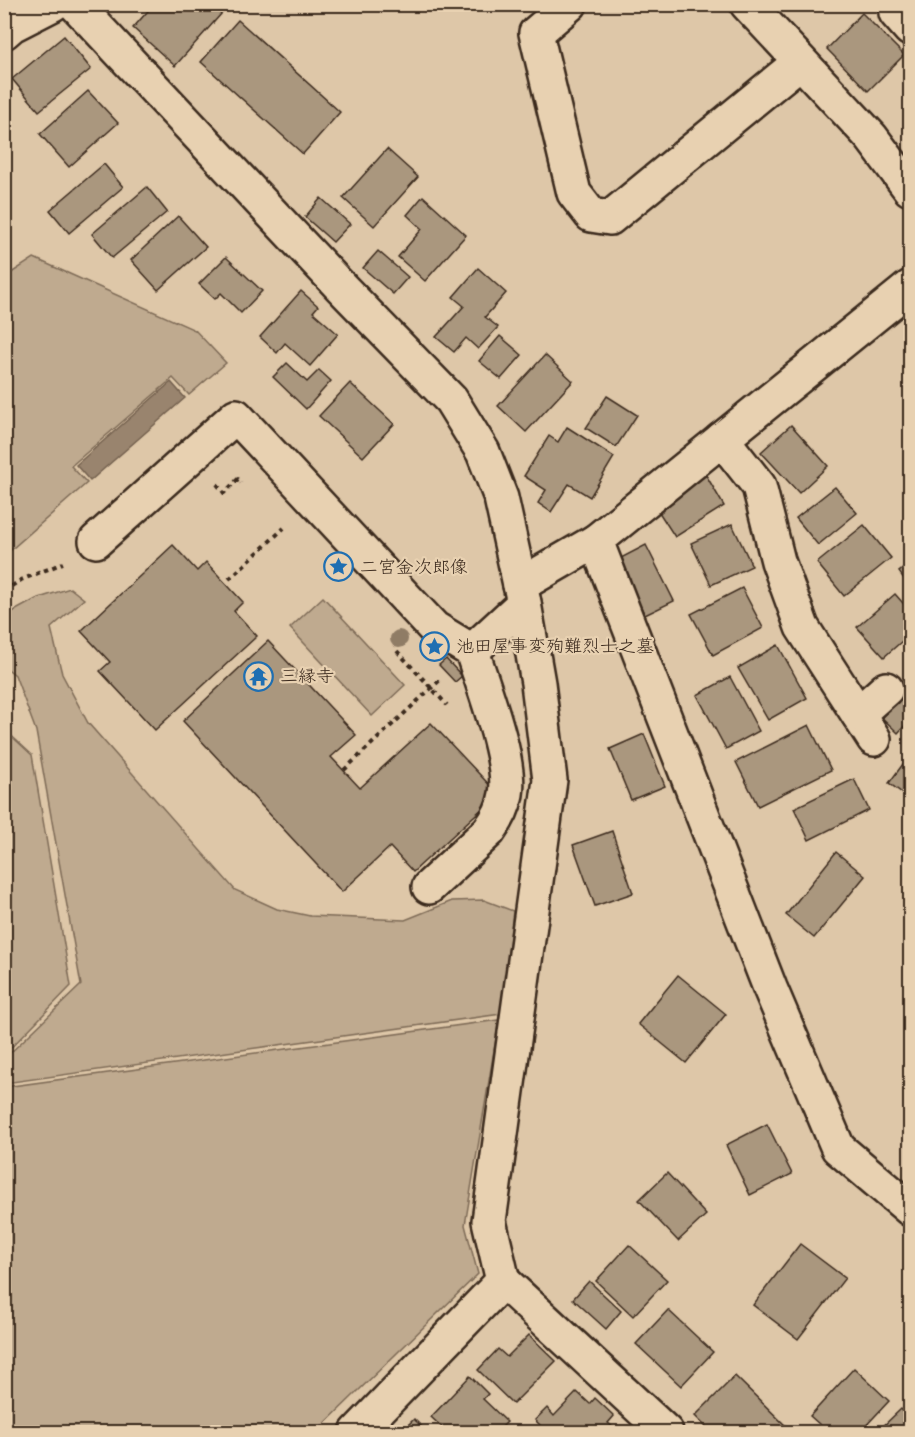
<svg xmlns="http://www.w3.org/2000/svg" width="915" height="1437" font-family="'Shantell Sans','Klee One',sans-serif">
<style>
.green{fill:#bfaa8f;stroke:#7d6a56;stroke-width:1.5}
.water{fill:#99846e;stroke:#73604e;stroke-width:1.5}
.building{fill:#aa977e;stroke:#3b2a1e;stroke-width:1.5}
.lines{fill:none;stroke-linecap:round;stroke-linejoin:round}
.minor-casing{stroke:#3b2a1e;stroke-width:38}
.path{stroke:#3b2a1e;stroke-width:4;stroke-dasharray:4.5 4.5;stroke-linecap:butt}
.minor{stroke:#e8d1b1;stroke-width:33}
.tree{fill:#8f7b65}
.labels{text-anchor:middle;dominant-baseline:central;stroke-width:4.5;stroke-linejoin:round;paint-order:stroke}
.poi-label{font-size:18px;fill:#3b2a1e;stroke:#e8d1b1;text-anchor:start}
</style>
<rect width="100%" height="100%" fill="#dec7a8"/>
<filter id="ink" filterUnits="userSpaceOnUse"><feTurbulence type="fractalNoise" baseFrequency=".0167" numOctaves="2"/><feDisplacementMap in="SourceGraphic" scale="12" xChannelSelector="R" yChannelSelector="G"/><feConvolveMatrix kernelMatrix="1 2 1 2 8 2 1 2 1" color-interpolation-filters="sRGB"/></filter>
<g filter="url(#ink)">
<g class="green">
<polygon points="34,258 195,330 226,363 189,395 173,378 71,466 87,483 5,555 5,277"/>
<polygon points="70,588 84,599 51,628 62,674 88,723 235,890 277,909 310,916 405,920 452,901 484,900 513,911 501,1014 5,1083 5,1058 81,985 36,731 15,675 4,666 5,616 36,599"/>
<polygon points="323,597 405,685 372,716 290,628"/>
<polygon points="4,729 32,755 71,986 5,1054"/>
<polygon points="499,1020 465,1225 478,1274 316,1432 5,1432 5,1087"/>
</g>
<polygon class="water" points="171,382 185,398 90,481 76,465"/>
<g class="building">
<polygon points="154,4 230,4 175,66 133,28"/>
<polygon points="862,13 904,55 868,91 827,49"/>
<polygon points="238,20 340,112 303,154 201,62"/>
<polygon points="64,36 91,69 39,111 12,79"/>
<polygon points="88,91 118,123 69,167 40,134"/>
<polygon points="387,149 418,177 374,226 343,198"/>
<polygon points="104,164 123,187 69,233 50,210"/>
<polygon points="147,187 167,212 112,258 92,234"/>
<polygon points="423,196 466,235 425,281 398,257 422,229 407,215"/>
<polygon points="321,198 350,224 333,242 305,217"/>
<polygon points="178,216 206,247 158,290 131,260"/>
<polygon points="378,251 408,277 393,294 363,268"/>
<polygon points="226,257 262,291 241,313 221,293 215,299 199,284"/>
<polygon points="478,268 506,293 485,317 498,327 478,349 466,338 454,352 436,337 464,306 453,297"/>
<polygon points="301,291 318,306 313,312 338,334 310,366 285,343 277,353 260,337"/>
<polygon points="500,336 522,355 501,379 479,361"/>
<polygon points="545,355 573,381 526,432 498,406"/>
<polygon points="287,363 307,382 319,370 331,381 306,409 273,377"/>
<polygon points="350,383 394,424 363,457 319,416"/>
<polygon points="607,396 637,415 616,447 586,428"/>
<polygon points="791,425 828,466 799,493 761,452"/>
<polygon points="567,427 614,457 590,497 569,484 551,512 538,503 546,490 524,476 549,436 558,442"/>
<polygon points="706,475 724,506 675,537 655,506"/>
<polygon points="835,487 857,513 818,545 796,518"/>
<polygon points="732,524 752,566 711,585 691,543"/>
<polygon points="864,525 891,558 844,596 817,563"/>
<polygon points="173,545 197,571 206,562 243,602 234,611 257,636 155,730 100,671 110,662 81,631"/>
<polygon points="646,545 674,601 645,615 617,560"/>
<polygon points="910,563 910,587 899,572"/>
<polygon points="742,588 763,628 713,655 691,614"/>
<polygon points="895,594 910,611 910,634 884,657 857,627"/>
<polygon points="268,641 356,735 331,757 360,788 431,723 498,794 413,872 390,847 342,892 183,721"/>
<polygon points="778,645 807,698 768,720 738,668"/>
<polygon points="446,659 462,676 455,682 439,665"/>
<polygon points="730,677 759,731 726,749 697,695"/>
<polygon points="910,677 910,720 898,733 876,712"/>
<polygon points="809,725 831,770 758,806 736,762"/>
<polygon points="644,734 665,786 631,800 610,749"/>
<polygon points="906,760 910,764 910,799 889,783"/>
<polygon points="854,779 869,810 809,840 794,808"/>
<polygon points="612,831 633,893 595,906 573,845"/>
<polygon points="836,852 865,876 814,938 786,915"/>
<polygon points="678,975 726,1014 686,1063 638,1024"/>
<polygon points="767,1124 792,1174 750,1195 726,1145"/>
<polygon points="667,1173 706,1215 678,1241 639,1200"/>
<polygon points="800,1244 845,1278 798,1339 753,1305"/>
<polygon points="629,1245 667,1280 633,1316 596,1281"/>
<polygon points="589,1281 621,1311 606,1329 573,1299"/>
<polygon points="668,1310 713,1352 681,1386 636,1344"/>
<polygon points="529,1335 556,1361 513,1404 478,1370 498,1349 507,1357"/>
<polygon points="854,1368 889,1401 860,1432 828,1432 810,1416"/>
<polygon points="470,1376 488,1394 483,1399 507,1422 497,1432 447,1432 431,1417"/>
<polygon points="735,1376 792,1432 711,1432 695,1416"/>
<polygon points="577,1392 590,1404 595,1398 614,1416 608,1423 619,1432 547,1432 535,1420 547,1408 554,1416"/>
<polygon points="901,1409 910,1418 910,1432 877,1432"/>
<polygon points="414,1419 427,1432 401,1432"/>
</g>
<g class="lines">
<defs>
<g id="minor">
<polyline points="75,4 341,287 451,400 483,452 501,498 524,603 538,683 550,780 489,1221 503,1281 357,1432"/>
<polyline points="570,4 536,33 574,193 591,215 610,218 800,62"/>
<polyline points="747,4 871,137 910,189"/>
<polyline points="896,13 910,29"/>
<polyline points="4,32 12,25 53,4"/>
<polyline points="722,439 759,486 778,561 802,627 874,739"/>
<path d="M96 541 236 416 434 628 472 651C483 686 512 761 506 794 504 808 497 820 489 831L429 887"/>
<polyline points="596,541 770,988 838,1148 910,1209"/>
<polyline points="520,585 596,541 910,287"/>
<polyline points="472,651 524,603"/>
<polyline points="858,714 886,689"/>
<polyline points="503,1281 666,1432"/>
</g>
</defs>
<use href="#minor" class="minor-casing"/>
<g class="path">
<polyline points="217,484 224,493 238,479 241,483"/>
<polyline points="229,579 284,528"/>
<polyline points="4,591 21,580 63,563"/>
<polyline points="397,651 447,705"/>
<polyline points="344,770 440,680"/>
<polyline points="4,865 6,867"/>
</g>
<use href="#minor" class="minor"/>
</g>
<circle class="tree" cx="399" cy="639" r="9"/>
</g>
<defs>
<symbol id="sight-ring" viewBox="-11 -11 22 22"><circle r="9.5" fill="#e8d1b1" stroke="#1f6fb2" stroke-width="1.5"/><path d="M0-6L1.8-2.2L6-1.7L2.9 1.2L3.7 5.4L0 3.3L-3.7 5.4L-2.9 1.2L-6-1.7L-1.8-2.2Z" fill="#1f6fb2"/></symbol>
<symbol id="temple-ring" viewBox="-11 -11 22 22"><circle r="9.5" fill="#e8d1b1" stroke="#1f6fb2" stroke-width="1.5"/><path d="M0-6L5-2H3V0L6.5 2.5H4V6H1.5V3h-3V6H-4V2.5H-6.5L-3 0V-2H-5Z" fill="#1f6fb2"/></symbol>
</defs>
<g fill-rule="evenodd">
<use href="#sight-ring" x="322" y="550" width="33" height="33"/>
<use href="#sight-ring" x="418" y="630" width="33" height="33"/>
<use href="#temple-ring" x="242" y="660" width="33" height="33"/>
</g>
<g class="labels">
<g class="poi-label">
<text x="360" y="567">二宮金次郎像</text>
<text x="456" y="646">池田屋事変殉難烈士之墓</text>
<text x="280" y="676">三縁寺</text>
</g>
</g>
<rect width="915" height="1437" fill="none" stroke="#e8d1b1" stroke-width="24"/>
<rect x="12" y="12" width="891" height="1413" fill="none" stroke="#3b2a1e" stroke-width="2" filter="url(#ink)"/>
</svg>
